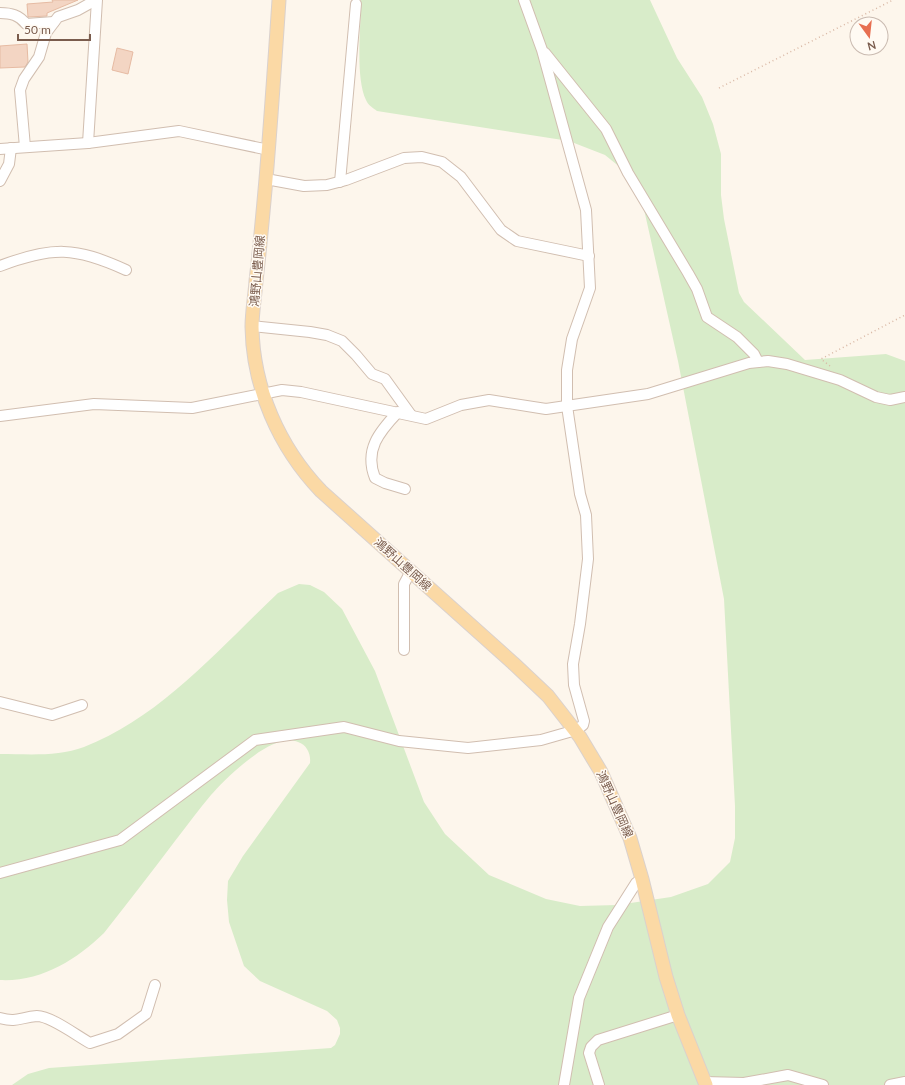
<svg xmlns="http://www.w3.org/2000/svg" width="905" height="1085" font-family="Lato,'Noto Sans JP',sans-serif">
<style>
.green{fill:#d8ecc9}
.building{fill:#f3d5c3;stroke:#e6bba3}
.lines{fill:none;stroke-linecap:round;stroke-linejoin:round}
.minor-casing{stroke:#d1beb0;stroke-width:12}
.major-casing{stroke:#dad1cd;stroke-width:15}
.path{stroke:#d9b8a5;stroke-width:1.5;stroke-dasharray:1 3;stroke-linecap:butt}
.minor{stroke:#fff;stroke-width:10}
.major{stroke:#fbd9a5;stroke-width:13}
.labels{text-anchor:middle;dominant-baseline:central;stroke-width:3;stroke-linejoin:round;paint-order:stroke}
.street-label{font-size:12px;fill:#7a5c4d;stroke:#fffaf3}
</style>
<rect width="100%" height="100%" fill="#fdf6ec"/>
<path class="green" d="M361 0H650L677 58 702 97 713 124 721 154V195L724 219 739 293 744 302 805 360 886 354 905 361V1085H12L28 1074 49 1068 331 1048 335 1045 340 1034V1028L337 1020 327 1011 260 981 244 966 229 922 227 900 228 881 243 856 310 763C311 754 307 745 298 742 273 731 226 778 211 795 198 810 187 826 175 841 152 872 128 902 104 933 76 960 41 982 0 980V754C27 754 58 757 84 747 160 718 220 648 278 593L299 584 310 585 324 592 342 609 375 671 424 802 445 834 489 875 546 899 580 906 617 905 671 897 708 884 730 862 735 838V806L724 599 678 361 641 196 621 168 605 155 569 141 377 111C373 108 368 105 366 100 355 77 361 27 361 0Z"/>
<g class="building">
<polygon points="52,0 78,0 47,13 47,16 28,17 27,4 53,2"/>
<polygon points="27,44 28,62 25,67 0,68 0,46"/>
<polygon points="117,48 133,52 128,74 112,70"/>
</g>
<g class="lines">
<defs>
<g id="minor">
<path d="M0 13C11 13 19 15 26 24L54 22"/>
<polyline points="545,53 606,129 628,173 688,273 697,289 707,317 737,337 754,354 758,362"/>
<polyline points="88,143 97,0"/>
<polyline points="25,147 20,90 24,79 39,57 46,33 58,17 78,10 96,0"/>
<polyline points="0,149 88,143 179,131 269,150"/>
<polyline points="266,179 304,186 327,185 346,180 404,158 422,157 442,162 461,177 501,230 517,241 589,256"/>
<polyline points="0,181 9,164 11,148"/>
<polyline points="340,182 356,4"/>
<path d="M0 266C53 246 75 247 126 270"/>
<polyline points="252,326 310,332 327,335 342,341 356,355 372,374 385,379 411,415"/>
<path d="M398 412C379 432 364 450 375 478L385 483 405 489"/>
<polyline points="0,416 94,404 192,408 282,390 301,392 426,419 461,405 489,400 546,409 648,394 749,363 768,361 787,364 840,380 876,397 890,400 905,397"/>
<polyline points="404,650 404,584 411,571"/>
<polyline points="0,702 52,715 82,705"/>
<polyline points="0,873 120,840 255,740 344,727 399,741 468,748 541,740 576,730 583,725 584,721 574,685 573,664 580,624 588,559 586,515 580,494 567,406 567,370 572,339 590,288 586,210 542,50 524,0"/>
<path d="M0 1018C17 1023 21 1017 37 1016 51 1016 77 1036 90 1043L118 1034 146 1014 155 985"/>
<polyline points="704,1082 744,1083 788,1075 823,1085"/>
<polyline points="564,1085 579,998 608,927 636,883 642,879"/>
<polyline points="599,1085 589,1053 591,1047 598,1040 678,1015"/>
<polyline points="890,1085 905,1082"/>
</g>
<path id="major" d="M279 0C275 60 271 119 266 179 263 213 260 247 256 281 255 296 252 312 252 327 253 388 279 447 321 491L513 663 548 696 580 737 601 772 630 838 642 879 666 977 678 1015 706 1085"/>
</defs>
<use href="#minor" class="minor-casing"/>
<use href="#major" class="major-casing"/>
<g class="path">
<polyline points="719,88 893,0"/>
<polyline points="830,366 821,359 905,315"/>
</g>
<use href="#minor" class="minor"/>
<use href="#major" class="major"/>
</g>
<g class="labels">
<g class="street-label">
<text transform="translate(257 271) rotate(-85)">鴻野山豊岡線</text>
<text transform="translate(403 564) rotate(42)">鴻野山豊岡線</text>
<text transform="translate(615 804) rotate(66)">鴻野山豊岡線</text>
</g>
</g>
<g transform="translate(869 36) rotate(165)"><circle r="19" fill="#fffaf3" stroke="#cabbb1"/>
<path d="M0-3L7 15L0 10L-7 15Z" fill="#e76f51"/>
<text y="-6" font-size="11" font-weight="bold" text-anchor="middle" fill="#7a5c4d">N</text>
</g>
<path d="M18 34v6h72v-6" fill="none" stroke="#7a5c4d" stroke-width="2"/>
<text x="24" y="34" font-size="12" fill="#7a5c4d" stroke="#fffaf3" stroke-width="3" paint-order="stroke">50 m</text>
</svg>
